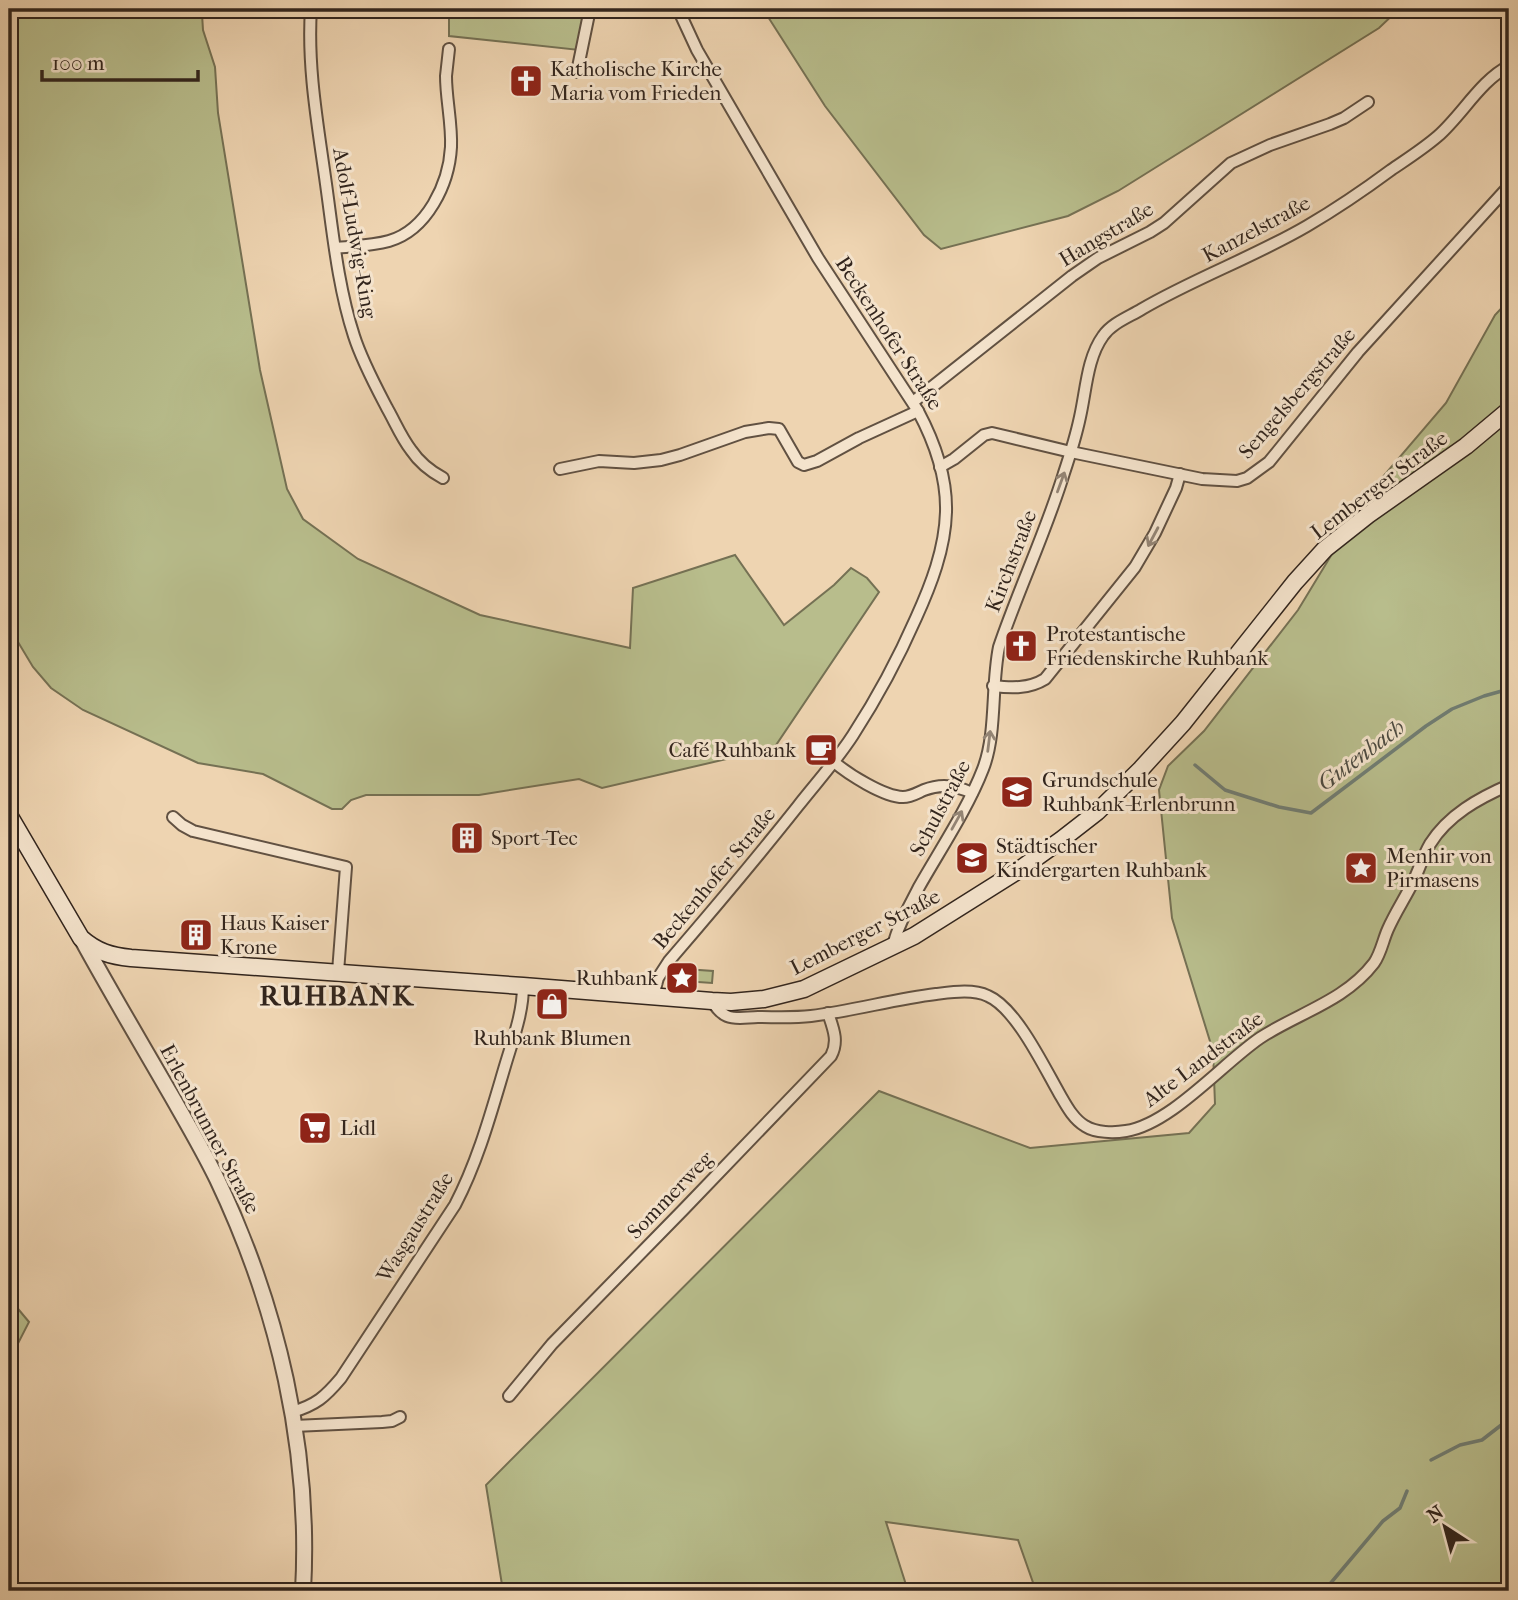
<svg xmlns="http://www.w3.org/2000/svg" width="1518" height="1600" font-family="'IM FELL French Canon',serif">
<style>
.green{fill:#b8bd8c;stroke:#757154;stroke-width:2}
.lines{fill:none;stroke-linecap:round;stroke-linejoin:round}
.stream{stroke:#707d73;stroke-width:3.5}
.minor-casing{stroke:#615142;stroke-width:14}
.tertiary-casing{stroke:#615142;stroke-width:18}
.secondary-casing{stroke:#32251d;stroke-width:19}
.minor{stroke:#f4e3cc;stroke-width:10}
.tertiary{stroke:#f4e3cc;stroke-width:14}
.secondary{stroke:#f4e3cc;stroke-width:16}
.oneway{stroke:#938474}
.labels{text-anchor:middle;dominant-baseline:central;stroke-width:6;stroke-linejoin:round;paint-order:stroke}
.poi-label{font-size:21px;fill:#32251d;stroke:#f4e3cc;text-anchor:start}
.street-label{font-size:21px;fill:#32251d;stroke:#f4e3cc}
.water-label{font-size:23px;font-style:italic;fill:#4c4a41;stroke:#f4e3cc}
.district-label{font-size:28px;font-weight:bold;letter-spacing:2px;fill:#32251d;stroke:#f4e3cc}
</style>
<rect width="100%" height="100%" fill="#eed4b1"/>
<filter id="stains"><feTurbulence type="fractalNoise" baseFrequency=".00286" numOctaves="4"/><feColorMatrix values="0 0 0 0 .2 0 0 0 0 .09 0 0 0 0 .02 0 0 0 .5 -.17"/></filter>
<radialGradient id="worn" r=".72"><stop offset=".6" stop-color="#630" stop-opacity="0"/><stop offset="1" stop-color="#630" stop-opacity=".3"/></radialGradient>
<g class="green">
<polygon points="9,9 205,9 202,14 203,30 215,67 218,113 260,370 287,489 303,519 358,559 480,615 630,648 633,588 735,555 784,625 834,585 851,568 867,578 879,592 774,748 602,788 579,779 479,795 366,795 351,800 342,809 332,809 263,774 198,763 83,710 51,688 33,667 9,627"/>
<polygon points="449,9 587,9 579,50 449,36"/>
<polygon points="763,9 1399,9 1379,28 1118,191 1068,216 941,249 924,235 825,106"/>
<polygon points="1509,300 1509,1591 1036,1591 1018,1540 886,1522 908,1591 503,1591 486,1485 879,1091 1030,1148 1189,1133 1215,1104 1213,1051 1172,918 1159,790 1168,766 1204,731 1298,610 1369,493 1446,403 1495,315"/>
<polygon points="685,969 713,971 712,983 684,981"/>
<polygon points="9,1298 29,1322 9,1361"/>
</g>
<g class="lines">
<g class="stream">
<polyline points="1195,765 1225,790 1279,807 1311,813 1426,726 1452,709 1484,696 1509,689"/>
<polyline points="1431,1460 1460,1445 1482,1440 1509,1419"/>
<polyline points="1324,1591 1383,1521 1400,1508 1407,1491"/>
</g>
<defs>
<g id="minor">
<path d="M311 9C307 67 318 126 326 184 333 234 338 287 354 336 362 361 375 385 387 408 395 422 401 437 411 450 419 462 430 471 443 478"/>
<polyline points="577,72 590,9"/>
<path d="M335 248C353 246 371 246 389 241 427 230 449 184 451 147 452 123 446 99 446 76 447 67 448 58 449 49"/>
<polyline points="913,402 1072,276 1098,258 1150,232 1164,223 1231,163 1270,145 1330,124 1344,118 1368,102"/>
<polyline points="940,467 954,459 984,435 992,433 1071,452 1202,479 1237,481 1247,478 1269,462 1358,352 1509,186"/>
<polyline points="560,469 599,461 634,463 661,460 680,455 745,432 769,428 779,429 798,462 804,465 817,461 859,438 918,411"/>
<path d="M993 686C1011 688 1029 689 1045 679L1135 567 1155 533 1176 488 1180 474"/>
<path d="M834 762C848 774 884 797 903 797 911 797 917 793 924 790 941 783 956 785 972 793"/>
<polyline points="173,817 182,825 193,831 346,867 338,972"/>
<path d="M893 946C898 925 909 907 919 887 940 850 968 808 983 769 997 733 991 686 999 647 1019 588 1046 532 1064 473 1070 455 1076 436 1080 417 1086 391 1087 358 1103 336 1112 323 1129 317 1142 309 1195 278 1254 257 1307 226 1336 209 1364 190 1391 170 1407 159 1423 149 1438 136 1462 115 1481 80 1509 66"/>
<path d="M653 996 658 978 669 961C713 910 756 859 798 806 816 783 837 760 853 735 877 698 898 659 916 618 931 585 945 549 946 512 947 476 934 441 918 411L818 258 697 50 678 9"/>
<path d="M712 1001C716 1007 720 1013 727 1016 736 1020 748 1017 758 1017 776 1017 793 1018 811 1016 853 1011 894 999 936 994 953 992 973 989 988 996 1016 1008 1044 1067 1059 1093 1066 1105 1073 1119 1085 1126 1096 1133 1114 1133 1126 1131 1171 1124 1222 1064 1260 1038 1298 1013 1345 1001 1374 963 1381 953 1383 940 1388 929 1395 913 1405 898 1413 882 1419 870 1423 856 1430 844 1448 815 1479 798 1509 785"/>
<path d="M509 1396 552 1344 684 1209 831 1056C839 1041 833 1028 828 1013"/>
<path d="M292 1412C316 1405 325 1397 341 1378L455 1205C478 1161 491 1113 505 1066 513 1039 523 1013 523 986"/>
<polyline points="294,1426 382,1422 392,1421 400,1417"/>
</g>
<path id="tertiary" d="M81 938C110 991 141 1043 171 1095 187 1123 203 1150 217 1179 278 1307 311 1449 303 1591"/>
<path id="secondary" d="M9 815 81 938C97 952 111 956 131 958L523 986 712 1001 731 1002 764 999 804 989 914 936 1019 870 1061 840 1097 812 1141 769 1183 723 1295 582 1325 549 1368 515 1466 446 1509 410"/>
</defs>
<use href="#minor" class="minor-casing"/>
<use href="#tertiary" class="tertiary-casing"/>
<use href="#secondary" class="secondary-casing"/>
<use href="#minor" class="minor"/>
<use href="#tertiary" class="tertiary"/>
<use href="#secondary" class="secondary"/>
</g>
<defs><path id="oneway-shaft" d="M-6 0H5M1.5-3L5.5 0L1.5 3" fill="none" stroke-width="1.6" stroke-linecap="round" stroke-linejoin="round" transform="scale(1.75)"/></defs>
<g class="oneway">
<use href="#oneway-shaft" transform="translate(1061 482) rotate(-70)"/>
<use href="#oneway-shaft" transform="translate(1153 537) rotate(118)"/>
<use href="#oneway-shaft" transform="translate(989 741) rotate(-83)"/>
<use href="#oneway-shaft" transform="translate(957 820) rotate(-61)"/>
</g>
<defs>
<symbol id="church-square" viewBox="-11 -11 22 22"><rect x="-9" y="-9" width="18" height="18" rx="4" fill="#8f2418" stroke="#f4e3cc"/><path d="M-1.2-6h2.4v3.5h3.3v2.4h-3.3V6h-2.4V-.1h-3.3v-2.4h3.3Z" fill="#fff"/></symbol>
<symbol id="cafe-square" viewBox="-11 -11 22 22"><rect x="-9" y="-9" width="18" height="18" rx="4" fill="#8f2418" stroke="#f4e3cc"/><path d="M-5.5-4.5H6V0H3Q3 3.5 0 3.5H-2.5Q-5.5 3.5-5.5 0ZM3-3.2v2h1.7v-2ZM-6 4.5H4V6H-6Z" fill="#fff"/></symbol>
<symbol id="school-square" viewBox="-11 -11 22 22"><rect x="-9" y="-9" width="18" height="18" rx="4" fill="#8f2418" stroke="#f4e3cc"/><path d="M0-5L7-2L0 1L-7-2ZM-4 1L0 2.5L4 1V4Q0 6-4 4Z" fill="#fff"/></symbol>
<symbol id="building-square" viewBox="-11 -11 22 22"><rect x="-9" y="-9" width="18" height="18" rx="4" fill="#8f2418" stroke="#f4e3cc"/><path d="M-4-6H4V6H1V3H-1V6H-4ZM-2.5-4.3h1.7v1.8h-1.7ZM.8-4.3h1.7v1.8H.8ZM-2.5-1h1.7V.8h-1.7ZM.8-1h1.7V.8H.8Z" fill="#fff"/></symbol>
<symbol id="sight-square" viewBox="-11 -11 22 22"><rect x="-9" y="-9" width="18" height="18" rx="4" fill="#8f2418" stroke="#f4e3cc"/><path d="M0-6L1.8-2.2L6-1.7L2.9 1.2L3.7 5.4L0 3.3L-3.7 5.4L-2.9 1.2L-6-1.7L-1.8-2.2Z" fill="#fff"/></symbol>
<symbol id="shop-square" viewBox="-11 -11 22 22"><rect x="-9" y="-9" width="18" height="18" rx="4" fill="#8f2418" stroke="#f4e3cc"/><path d="M-5-2.5h2.3a2.7 3.5 0 0 1 5.4 0H5L5.5 6h-11ZM-1.5-2.5h3a1.5 2.3 0 0 0-3 0Z" fill="#fff"/></symbol>
<symbol id="supermarket-square" viewBox="-11 -11 22 22"><rect x="-9" y="-9" width="18" height="18" rx="4" fill="#8f2418" stroke="#f4e3cc"/><path d="M-6-5.5h2.5l.6 2H6L4.5 2H-2.5L-4.4-4H-6ZM-1.5 3.2a1.3 1.3 0 1 0 .1 0ZM3 3.2a1.3 1.3 0 1 0 .1 0Z" fill="#fff"/></symbol>
</defs>
<g fill-rule="evenodd">
<use href="#church-square" x="507" y="62" width="38" height="38"/>
<use href="#church-square" x="1002" y="627" width="38" height="38"/>
<use href="#cafe-square" x="802" y="731" width="38" height="38"/>
<use href="#school-square" x="998" y="773" width="38" height="38"/>
<use href="#building-square" x="448" y="819" width="38" height="38"/>
<use href="#school-square" x="953" y="839" width="38" height="38"/>
<use href="#sight-square" x="1342" y="849" width="38" height="38"/>
<use href="#building-square" x="177" y="916" width="38" height="38"/>
<use href="#sight-square" x="663" y="959" width="38" height="38"/>
<use href="#shop-square" x="533" y="985" width="38" height="38"/>
<use href="#supermarket-square" x="296" y="1109" width="38" height="38"/>
</g>
<g class="labels">
<g class="poi-label">
<text x="550" y="69">Katholische Kirche<tspan x="550" dy="24">Maria vom Frieden</tspan></text>
<text x="1046" y="634">Protestantische<tspan x="1046" dy="24">Friedenskirche Ruhbank</tspan></text>
<text x="796" y="750" text-anchor="end">Café Ruhbank</text>
<text x="1042" y="780">Grundschule<tspan x="1042" dy="24">Ruhbank-Erlenbrunn</tspan></text>
<text x="491" y="838">Sport-Tec</text>
<text x="996" y="846">Städtischer<tspan x="996" dy="24">Kindergarten Ruhbank</tspan></text>
<text x="1386" y="856">Menhir von<tspan x="1386" dy="24">Pirmasens</tspan></text>
<text x="220" y="923">Haus Kaiser<tspan x="220" dy="24">Krone</tspan></text>
<text x="658" y="978" text-anchor="end">Ruhbank</text>
<text x="552" y="1038" text-anchor="middle">Ruhbank Blumen</text>
<text x="340" y="1128">Lidl</text>
</g>
<g class="street-label">
<text transform="translate(1256 229) rotate(-28)">Kanzelstraße</text>
<text transform="translate(355 233) rotate(80)">Adolf-Ludwig-Ring</text>
<text transform="translate(1106 234) rotate(-31)">Hangstraße</text>
<text transform="translate(889 333) rotate(57)">Beckenhofer Straße</text>
<text transform="translate(1297 393) rotate(-49)">Sengelsbergstraße</text>
<text transform="translate(1379 485) rotate(-37)">Lemberger Straße</text>
<text transform="translate(1011 561) rotate(-69)">Kirchstraße</text>
<text transform="translate(940 808) rotate(-62)">Schulstraße</text>
<text transform="translate(714 878) rotate(-50)">Beckenhofer Straße</text>
<text transform="translate(865 932) rotate(-27)">Lemberger Straße</text>
<text transform="translate(1203 1059) rotate(-37)">Alte Landstraße</text>
<text transform="translate(210 1129) rotate(62)">Erlenbrunner Straße</text>
<text transform="translate(670 1195) rotate(-46)">Sommerweg</text>
<text transform="translate(415 1227) rotate(-58)">Wasgaustraße</text>
</g>
<g class="water-label">
<text transform="translate(1361 755) rotate(-37)">Gutenbach</text>
</g>
<g class="district-label">
<text x="337" y="995">RUHBANK</text>
</g>
</g>
<rect width="1518" height="1600" fill="none" stroke="#eed4b1" stroke-width="35"/>
<rect x="10" y="10" width="1497" height="1579" fill="none" stroke="#32251d" stroke-width="3.5"/>
<rect x="18" y="18" width="1483" height="1565" fill="none" stroke="#32251d" stroke-width="2"/>
<g transform="translate(1445 1527) rotate(324)" stroke="#f4e3cc" stroke-width="5" paint-order="stroke">
<path d="M0-5L12 26L0 18L-12 26Z" fill="#32251d"/>
<text y="-10" font-size="19" font-weight="bold" text-anchor="middle" fill="#32251d">N</text>
</g>
<path d="M42 70v10h156v-10" fill="none" stroke="#32251d" stroke-width="3.5"/>
<text x="52" y="70" font-size="21" fill="#32251d" stroke="#f4e3cc" stroke-width="5" paint-order="stroke">100 m</text>
<rect width="100%" height="100%" filter="url(#stains)"/>
<rect width="100%" height="100%" fill="url(#worn)"/>
</svg>
